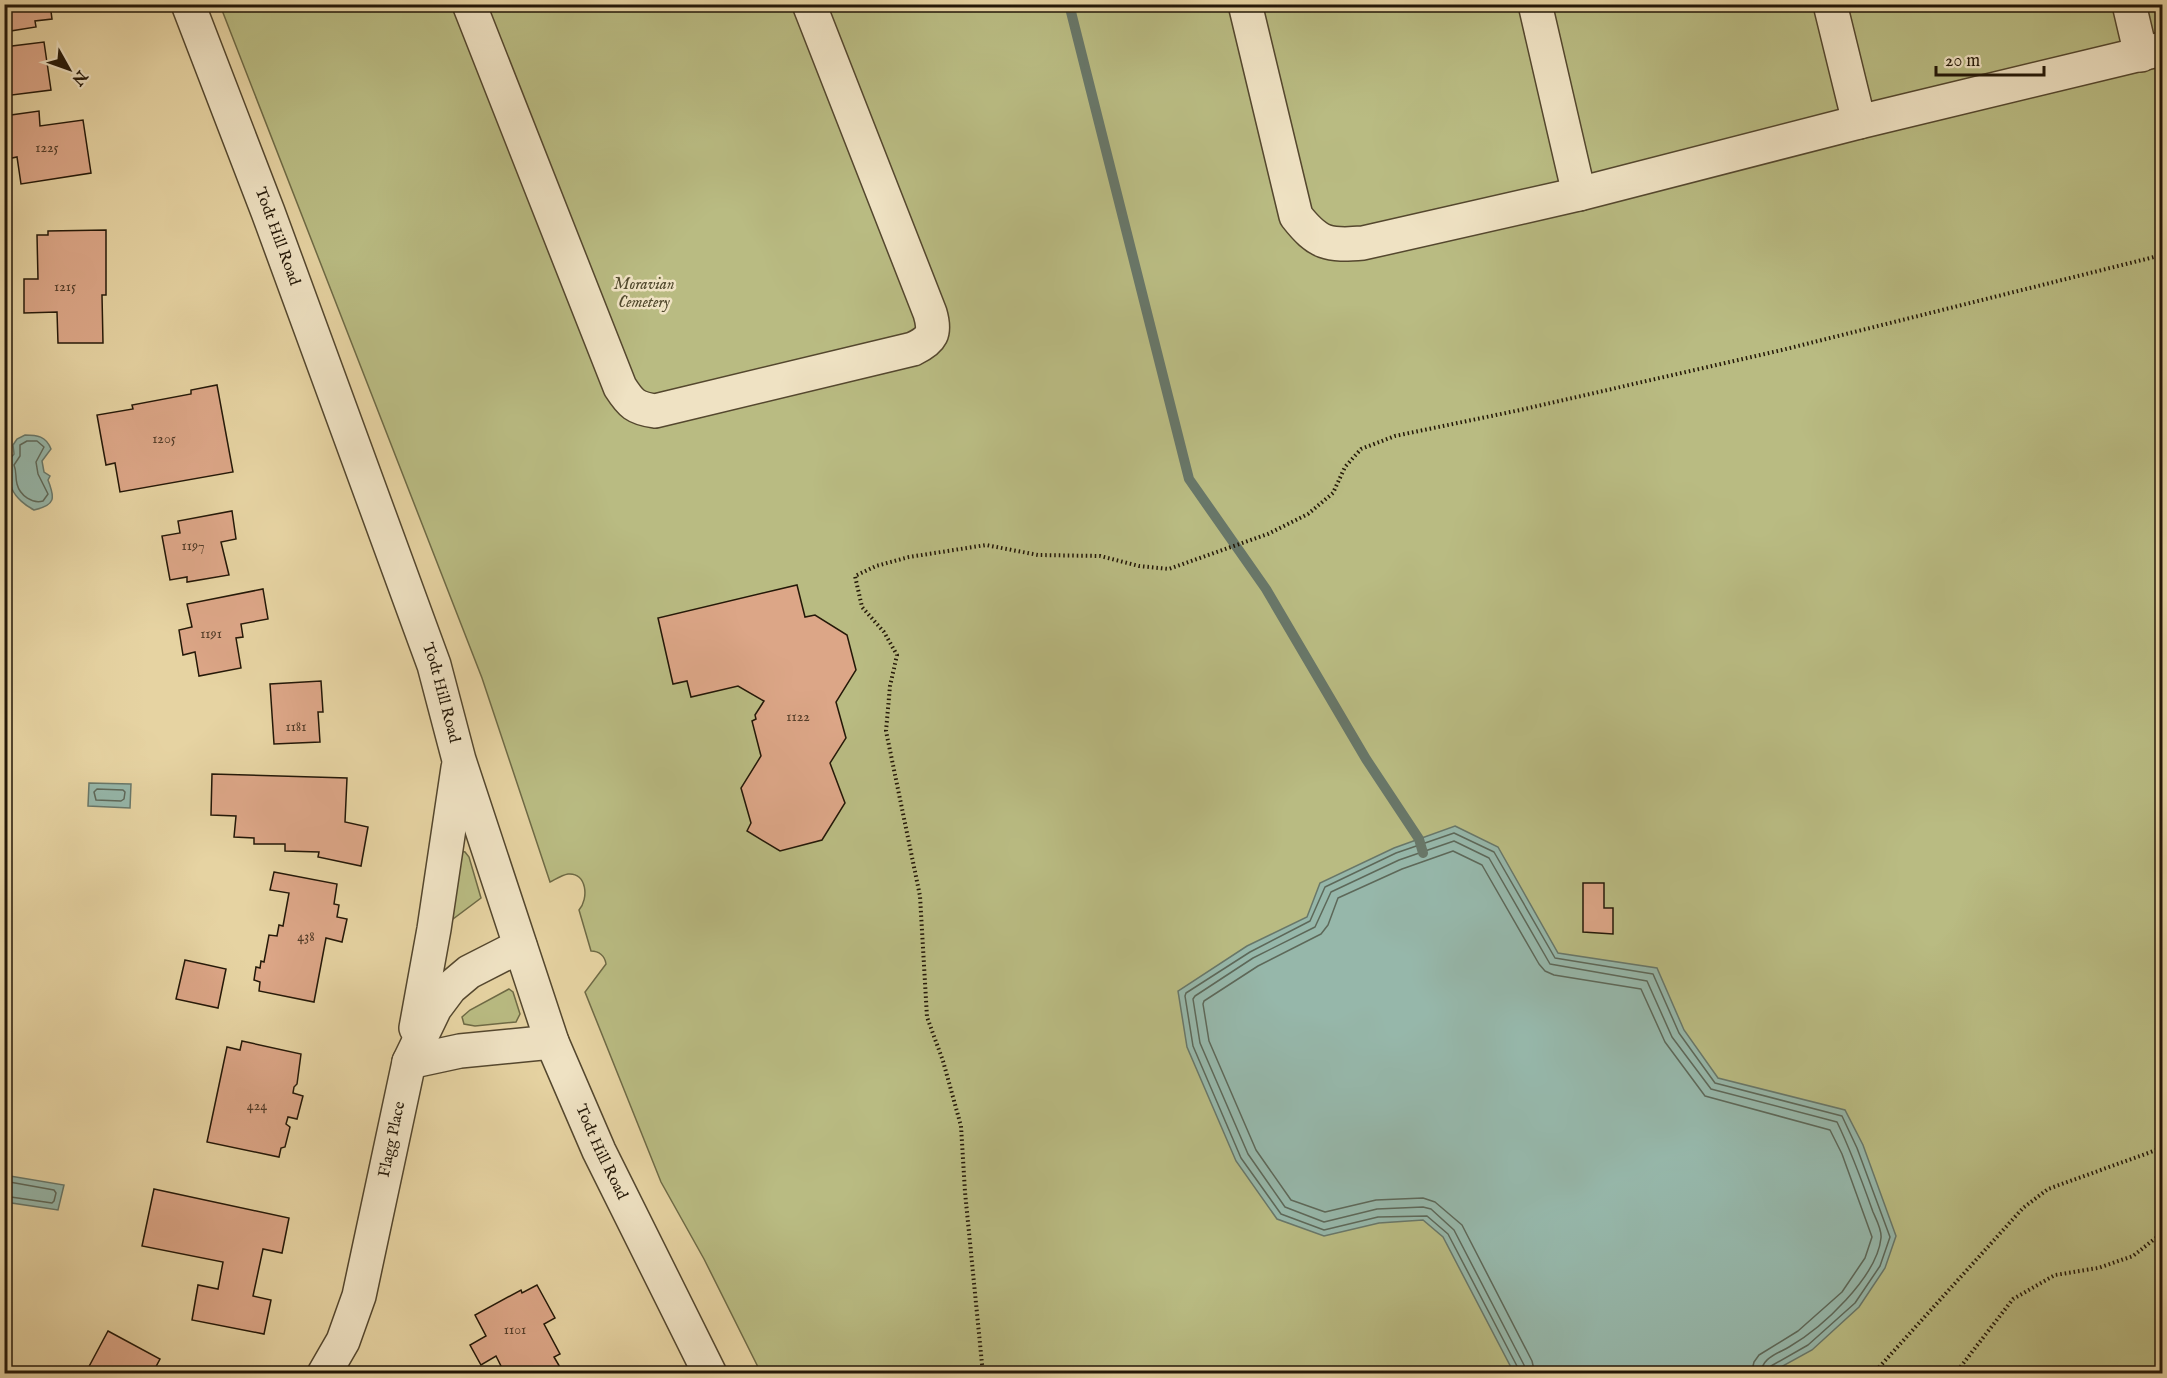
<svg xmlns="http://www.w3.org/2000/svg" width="2167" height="1378" font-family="'IM FELL English',serif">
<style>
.green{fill:#b9bb82;stroke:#6e6a45;stroke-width:1.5}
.water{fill:#96b7aa;stroke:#687769;stroke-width:1.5}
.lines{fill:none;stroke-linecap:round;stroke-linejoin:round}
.shore{stroke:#5d6859;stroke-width:1.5}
.stream{stroke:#687769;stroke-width:10}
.building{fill:#dca687;stroke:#241808;stroke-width:1.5}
.minor-casing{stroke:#54472e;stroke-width:36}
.path{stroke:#241808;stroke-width:4;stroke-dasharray:1.5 3;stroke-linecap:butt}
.minor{stroke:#efe2c3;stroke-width:33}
.labels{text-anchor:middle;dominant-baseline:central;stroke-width:5;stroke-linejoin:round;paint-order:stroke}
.number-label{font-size:14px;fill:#523c28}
.street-label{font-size:16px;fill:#241808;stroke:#efe2c3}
.park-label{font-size:16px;font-style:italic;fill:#51492d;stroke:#efe2c3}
</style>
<rect width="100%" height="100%" fill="#e6d3a2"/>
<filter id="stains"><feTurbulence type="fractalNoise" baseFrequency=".00333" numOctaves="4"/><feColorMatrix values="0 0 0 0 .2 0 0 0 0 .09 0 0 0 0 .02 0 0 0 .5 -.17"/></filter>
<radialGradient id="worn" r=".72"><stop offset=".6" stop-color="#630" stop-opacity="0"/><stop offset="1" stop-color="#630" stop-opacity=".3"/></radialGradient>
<g class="green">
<path d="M220 5H2162V1373H761L704 1259 661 1182 585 992 606 964C605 956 599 951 591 951L579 910C589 899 587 872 568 874 562 875 556 879 550 882L482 678Z"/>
<polygon points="461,851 465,852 469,857 481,898 453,919 450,919"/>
<polygon points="509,989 513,992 520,1014 516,1022 475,1026 464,1024 462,1017 470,1010"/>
</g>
<g class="water">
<path d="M25 435C37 435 46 436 51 449L42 461 44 472 50 476 48 480C55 498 56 505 34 510 26 506 16 498 12 489 9 481 11 475 6 464L14 454 13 445 17 439Z"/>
<polygon points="89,783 131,784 130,808 88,806"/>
<polygon points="1455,826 1498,847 1558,953 1657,968 1684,1030 1718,1078 1845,1110 1863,1145 1896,1236 1885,1268 1859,1307 1812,1350 1770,1373 1514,1373 1443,1237 1423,1220 1379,1223 1324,1236 1277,1219 1236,1161 1187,1047 1178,991 1247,946 1307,917 1320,883 1394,848"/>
<polygon points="4,1175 64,1185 58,1210 5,1202"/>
</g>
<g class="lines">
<g class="shore">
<path d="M27 441H37L44 447 36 462 38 474 48 494 43 501C33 504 20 496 17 484 15 477 17 472 14 465L20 456V445Z"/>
<polygon points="97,789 123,790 125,792 124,799 121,801 96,800 94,792"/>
<polyline points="4,1181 54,1190 56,1193 54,1201 52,1203 4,1196"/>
<polyline points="1518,1374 1518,1368 1448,1234 1427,1216 1378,1217 1324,1230 1281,1214 1241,1158 1193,1046 1185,996 1186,993 1250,952 1310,921 1325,887 1396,853 1454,833 1494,852 1555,958 1653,974 1679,1033 1715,1083 1842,1116 1857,1148 1890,1237 1880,1266 1855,1303 1808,1345 1771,1366 1768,1374"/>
<path d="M1526 1374 1524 1365 1454 1230 1431 1209 1423 1207 1377 1209 1324 1222 1285 1207 1248 1154 1200 1043 1193 999 1195 996 1253 958 1315 927 1331 892 1399 860 1454 841 1489 858 1550 964 1647 981 1672 1037 1711 1089 1837 1122C1851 1151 1862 1181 1873 1212 1876 1219 1882 1230 1881 1238 1877 1277 1822 1328 1789 1347 1777 1354 1761 1358 1761 1374"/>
<polyline points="1535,1374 1532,1361 1462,1225 1435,1202 1423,1198 1376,1200 1325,1212 1291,1200 1256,1150 1209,1041 1203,1004 1204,1001 1258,966 1321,934 1328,925 1338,898 1402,869 1453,851 1482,865 1539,964 1545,971 1554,975 1641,989 1665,1042 1705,1096 1830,1130 1842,1154 1872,1237 1865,1258 1842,1292 1798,1331 1759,1355 1754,1362 1751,1374"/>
</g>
<polyline class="stream" points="1069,4 1189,479 1266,589 1366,759 1419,839 1423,853"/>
</g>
<g class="building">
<polygon points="4,4 50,4 52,19 35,21 36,27 4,32"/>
<polygon points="44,42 51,90 4,96 4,47"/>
<polygon points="39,111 40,126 83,120 91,173 21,184 17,157 7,159 4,116"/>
<polygon points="106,230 106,295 102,295 103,343 58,343 57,312 24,313 24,279 38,279 37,235 48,235 48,231"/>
<polygon points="217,385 233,472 120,492 115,463 106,465 97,415 133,409 132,405 191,394 191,390"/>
<polygon points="232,511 236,539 221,542 229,575 187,582 187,577 170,580 162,536 180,533 178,521"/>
<polygon points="797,585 805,617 815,615 847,635 856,670 836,702 846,738 830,763 845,803 822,840 780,851 747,831 751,823 741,788 761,756 752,721 756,719 755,715 764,701 738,686 691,697 687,681 673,684 658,618"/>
<polygon points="263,589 268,619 241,624 243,637 236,638 241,668 199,676 195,652 183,655 179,630 192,627 187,604"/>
<polygon points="321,681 323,712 318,712 320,742 274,744 270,684"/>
<polygon points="212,774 347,778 345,822 368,827 361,866 318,857 319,852 285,851 285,844 254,844 254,838 234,837 236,816 211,815"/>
<polygon points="274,872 337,884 334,904 339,905 337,917 347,919 342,942 326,938 314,1002 259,991 260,982 254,980 256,967 260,968 261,961 264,962 269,935 277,936 279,925 283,926 289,893 270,890"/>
<polygon points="1583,883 1604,883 1604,908 1613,908 1613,934 1583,932"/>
<polygon points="185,960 226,969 218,1008 176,999"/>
<polygon points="242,1041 301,1054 297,1084 294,1087 293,1093 303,1096 297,1119 288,1117 286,1124 290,1127 285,1147 281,1148 279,1157 207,1142 227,1047 240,1050"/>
<polygon points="154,1189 289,1218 282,1253 263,1249 253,1296 271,1300 264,1334 192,1320 198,1285 218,1289 223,1262 142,1246"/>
<polygon points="537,1285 555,1318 544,1324 560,1354 554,1357 564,1374 505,1374 496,1356 481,1365 470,1345 486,1336 475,1315 521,1290 522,1293"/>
<polygon points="108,1331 160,1359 152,1374 85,1374"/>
</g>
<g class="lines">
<defs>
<g id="minor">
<path id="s1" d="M188 4 268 212 434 665 459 760 552 1042 599 1151 710 1374"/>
<path d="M469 4 620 387C631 404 635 408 655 411L913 349C932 340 936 333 930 313L809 4"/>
<path d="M1245 4 1296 216C1318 244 1328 246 1363 243L1579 194 1859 122 2162 49"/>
<polyline points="1535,4 1579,194"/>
<polyline points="1830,4 1859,122"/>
<polyline points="2129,4 2141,55"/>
<polyline points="416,1028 434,929 458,768"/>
<polyline points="409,1062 460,1051 552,1042"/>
<path id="s2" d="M324 1374 343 1341 359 1296 409 1062 435 1008 450 988 469 972 520 946"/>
</g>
</defs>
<use href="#minor" class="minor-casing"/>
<g class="path">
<polyline points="983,1374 965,1192 961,1126 943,1061 927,1017 920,896 886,731 890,686 897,655 884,632 862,607 855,576 876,566 909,557 986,545 1038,555 1100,556 1139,566 1169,569 1268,534 1308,514 1333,493 1345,467 1361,449 1395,436 1520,410 1782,350 2162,255"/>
<polyline points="1873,1374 2023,1208 2048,1189 2162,1148"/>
<polyline points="1955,1374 2013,1299 2055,1275 2098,1268 2133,1256 2162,1233"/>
</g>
<use href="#minor" class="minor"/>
</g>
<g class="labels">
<g class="number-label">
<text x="47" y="148">1225</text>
<text x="65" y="287">1215</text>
<text x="164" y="439">1205</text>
<text x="193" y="546">1197</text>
<text x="211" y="634">1191</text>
<text x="798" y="717">1122</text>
<text x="296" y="727">1181</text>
<text x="306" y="937">438</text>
<text x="257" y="1106">424</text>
<text x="515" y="1330">1101</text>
</g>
<g class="street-label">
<text stroke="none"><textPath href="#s1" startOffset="249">Todt Hill Road</textPath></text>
<text stroke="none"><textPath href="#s1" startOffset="734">Todt Hill Road</textPath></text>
<text stroke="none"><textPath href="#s2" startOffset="246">Flagg Place</textPath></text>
<text stroke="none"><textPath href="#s1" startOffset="1221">Todt Hill Road</textPath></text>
</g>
<g class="park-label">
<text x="644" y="285">Moravian<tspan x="644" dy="18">Cemetery</tspan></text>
</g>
</g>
<rect width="2167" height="1378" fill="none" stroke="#e6d3a2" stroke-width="24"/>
<rect x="6" y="6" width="2155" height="1366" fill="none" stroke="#241808" stroke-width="3"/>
<rect x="12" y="12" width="2143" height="1354" fill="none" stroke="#241808" stroke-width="1.5"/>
<g transform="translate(69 69) rotate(130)" stroke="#efe2c3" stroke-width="4.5" paint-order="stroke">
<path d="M0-4.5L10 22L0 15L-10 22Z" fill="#241808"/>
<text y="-9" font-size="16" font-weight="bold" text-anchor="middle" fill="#241808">N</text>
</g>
<path d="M1936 66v9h108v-9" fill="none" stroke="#241808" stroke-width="3"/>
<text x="1945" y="66" font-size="18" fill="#241808" stroke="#efe2c3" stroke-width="4.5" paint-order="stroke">20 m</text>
<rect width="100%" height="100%" filter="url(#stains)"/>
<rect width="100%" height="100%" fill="url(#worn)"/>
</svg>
